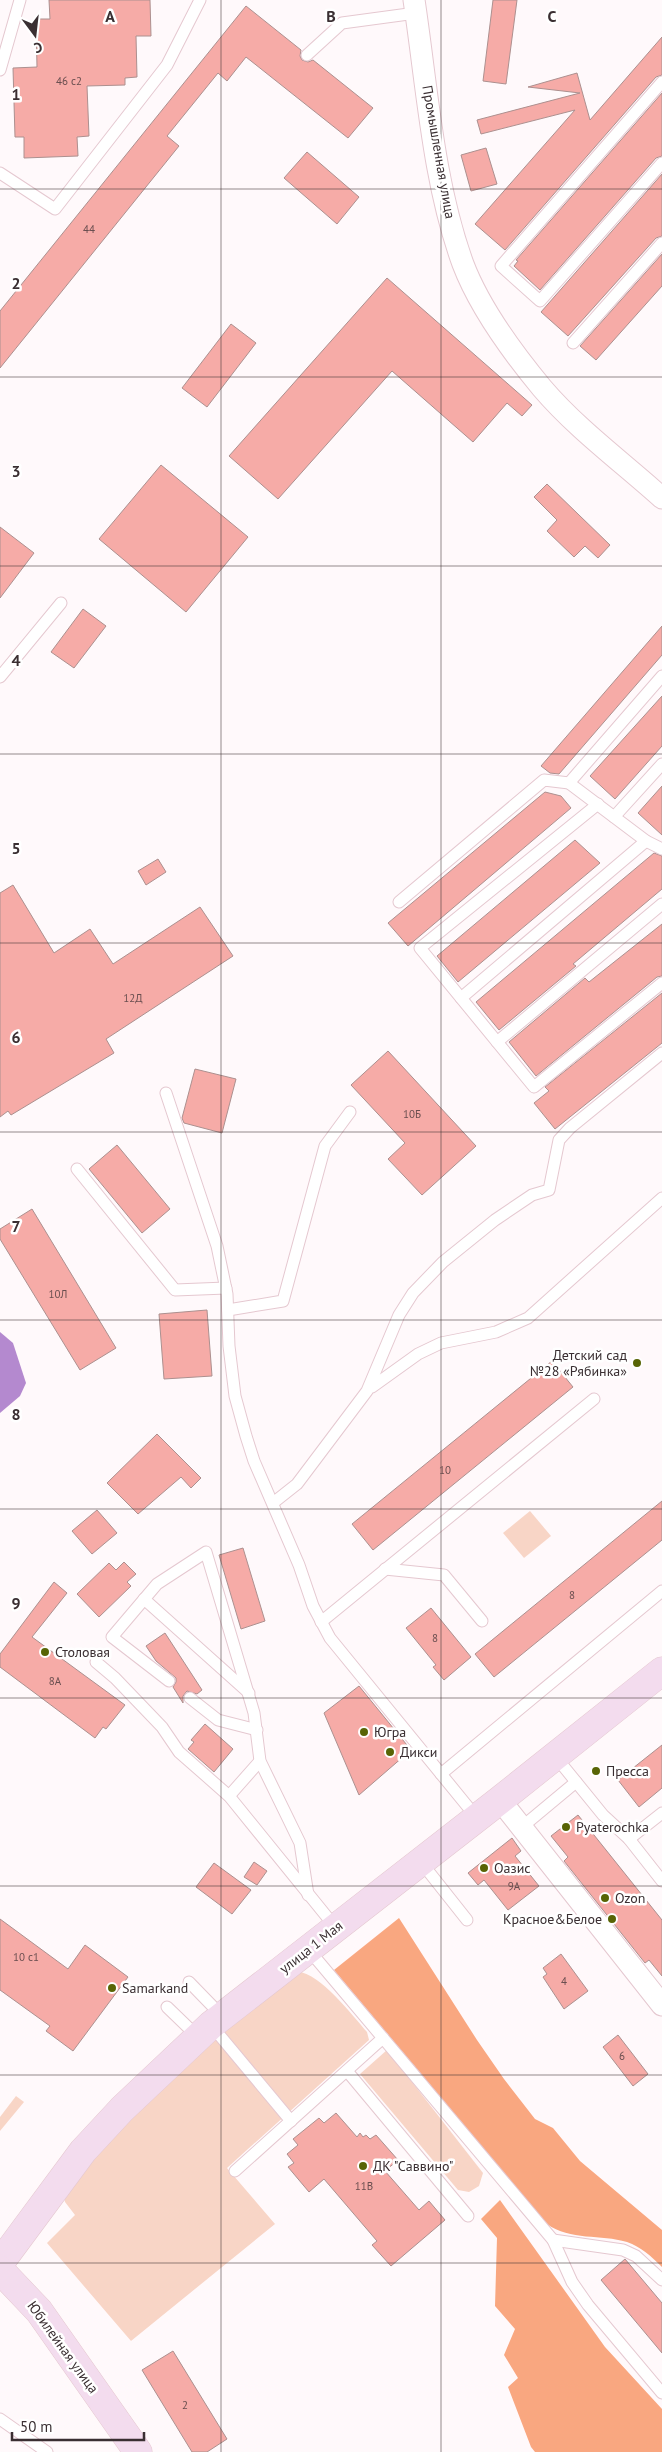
<svg xmlns="http://www.w3.org/2000/svg" width="662" height="2452" font-family="'PT Sans',sans-serif">
<style>
.green{fill:#f8d5c6}
.forest{fill:#f9a780}
.water{fill:#b489cf}
.building{fill:#f6aba7;stroke:#ac908f}
.lines{fill:none;stroke-linecap:round;stroke-linejoin:round}
.lane-casing{stroke:#e5c8d0;stroke-width:13}
.street-casing{stroke:#e5c8d0;stroke-width:23}
.secondary-casing{stroke:#e5c8d0;stroke-width:29}
.lane{stroke:#fff;stroke-width:11}
.street{stroke:#fff;stroke-width:21}
.secondary{stroke:#f3dcee;stroke-width:28}
.grid{fill:none;stroke:#3a2f32;stroke-width:1;stroke-opacity:0.55}
.poi-dot{fill:#586405;stroke:#fff;stroke-width:2}
.labels{text-anchor:middle;dominant-baseline:central;stroke-width:5;stroke-linejoin:round;paint-order:stroke}
.number-label{font-size:11px;fill:#694e4f}
.street-label{font-size:14px;fill:#3a2f32;stroke:#fff}
.poi-label{font-size:14px;fill:#3a2f32;stroke:#fff;text-anchor:start}
.grid-label{font-size:16px;text-anchor:middle;font-weight:bold;fill:#3a2f32;stroke:#fff;stroke-width:5;stroke-linejoin:round;paint-order:stroke}
</style>
<rect width="100%" height="100%" fill="#fff9fb"/>
<g class="green">
<polygon points="530,1511 551,1536 524,1558 503,1533"/>
<path d="M298 1972C319 1972 353 2016 367 2032L369 2040 227 2168 275 2224 131 2341 47 2243 75 2215 65 2202 63 2194 161 2083Z"/>
<polygon points="387,2050 483,2173 479,2186 469,2192 458,2190 360,2074"/>
<polygon points="16,2096 24,2102 0,2131 0,2117"/>
</g>
<g class="forest">
<path d="M399 1918 477 2040 504 2079 535 2119 553 2128 580 2161 662 2230V2267C651 2256 641 2247 627 2242 601 2234 570 2241 547 2224L334 1970Z"/>
<polygon points="500,2200 605,2347 662,2409 662,2452 535,2452 531,2447 508,2387 518,2378 504,2355 515,2329 495,2306 497,2238 481,2219"/>
</g>
<polygon class="water" points="0,1332 13,1343 26,1383 20,1396 0,1413"/>
<g class="building">
<polygon points="49,0 150,0 151,36 136,36 137,77 125,78 125,85 87,86 89,136 77,137 78,156 24,158 24,137 15,137 13,68 37,67 36,19 50,19"/>
<polygon points="493,0 517,0 506,84 483,81"/>
<polygon points="246,6 301,50 300,56 302,60 308,62 313,60 373,108 348,138 246,57 227,81 218,73 167,136 179,146 0,368 0,311"/>
<polygon points="662,37 662,75 656,77 505,250 475,224 575,110 481,134 477,120 580,93 528,87 577,73 590,120"/>
<polygon points="662,93 662,156 656,158 540,290 514,266 518,261 516,260"/>
<polygon points="486,148 497,184 471,191 461,155"/>
<polygon points="307,152 359,197 337,224 284,178"/>
<polygon points="662,174 662,236 656,238 568,336 541,312"/>
<polygon points="662,254 662,286 596,360 580,346"/>
<polygon points="387,278 532,405 522,416 507,403 473,442 392,371 278,499 229,456"/>
<polygon points="231,324 256,343 207,407 182,388"/>
<polygon points="161,465 248,537 186,612 99,539"/>
<polygon points="547,484 610,545 598,558 585,546 574,557 547,531 557,520 534,497"/>
<polygon points="0,527 34,553 0,598"/>
<polygon points="83,609 106,626 74,668 51,652"/>
<polygon points="662,626 662,655 559,774 550,773 541,766"/>
<polygon points="662,696 662,746 615,799 590,776"/>
<polygon points="662,786 662,835 638,813"/>
<polygon points="545,792 561,796 571,808 408,946 388,923"/>
<polygon points="575,840 600,863 458,982 437,956"/>
<polygon points="654,853 662,856 662,889 573,964 576,966 499,1030 476,1002"/>
<polygon points="158,859 166,872 146,885 138,871"/>
<polygon points="13,885 54,953 90,929 113,964 200,907 233,956 106,1039 114,1053 11,1115 8,1111 0,1117 0,893"/>
<polygon points="662,924 662,976 657,977 536,1076 509,1042 585,978 589,982"/>
<polygon points="662,993 662,1043 555,1129 534,1103 549,1091 545,1087"/>
<polygon points="388,1051 476,1146 422,1195 388,1159 405,1143 351,1085"/>
<polygon points="195,1069 236,1079 222,1133 184,1123 182,1118"/>
<polygon points="117,1145 170,1209 142,1233 89,1169"/>
<polygon points="32,1209 116,1348 80,1370 0,1239 0,1229"/>
<polygon points="207,1310 212,1376 164,1379 159,1314"/>
<polygon points="552,1361 573,1387 373,1550 352,1524"/>
<polygon points="157,1434 201,1478 191,1488 181,1477 138,1514 107,1483"/>
<polygon points="662,1501 662,1540 494,1677 475,1654"/>
<polygon points="97,1510 117,1533 92,1554 72,1531"/>
<polygon points="243,1548 265,1621 241,1629 219,1555"/>
<polygon points="124,1562 136,1574 127,1582 131,1586 99,1617 77,1594 109,1563 116,1570"/>
<polygon points="54,1582 67,1593 32,1637 125,1705 106,1729 103,1727 95,1738 0,1667 0,1654"/>
<polygon points="431,1608 471,1657 444,1680 433,1667 436,1665 406,1628"/>
<polygon points="165,1633 202,1690 197,1694 187,1691 183,1696 183,1703 173,1687 176,1682 176,1678 156,1661 146,1646"/>
<polygon points="359,1686 411,1750 359,1795 324,1713"/>
<polygon points="205,1724 233,1749 214,1772 188,1749 194,1742 191,1740"/>
<polygon points="662,1745 662,1788 639,1807 618,1780"/>
<polygon points="578,1815 662,1920 662,1976 649,1960 645,1963 564,1861 568,1857 551,1836"/>
<polygon points="512,1838 521,1851 515,1856 539,1886 508,1910 484,1880 478,1885 468,1873"/>
<polygon points="254,1862 267,1871 257,1885 244,1877"/>
<polygon points="214,1863 251,1890 232,1914 196,1887"/>
<polygon points="0,1919 68,1969 85,1945 128,1977 73,2051 46,2031 50,2026 0,1990"/>
<polygon points="561,1954 588,1991 564,2009 543,1977 547,1974 543,1968"/>
<polygon points="618,2035 648,2074 633,2086 603,2047"/>
<polygon points="336,2113 357,2137 360,2133 363,2137 366,2135 370,2139 376,2135 398,2160 385,2171 419,2210 429,2201 445,2220 391,2266 372,2245 377,2241 324,2179 309,2192 288,2167 294,2163 287,2154 298,2145 293,2139 319,2118 324,2123"/>
<polygon points="625,2259 662,2303 662,2353 601,2280"/>
<polygon points="173,2351 227,2439 207,2452 192,2452 142,2370"/>
</g>
<g class="lines">
<defs>
<g id="lane">
<polyline points="307,55 342,23 416,13"/>
<polyline points="0,70 20,0"/>
<polyline points="662,82 501,266 540,301 662,163"/>
<polyline points="0,173 55,209 167,65 200,0"/>
<polyline points="573,343 662,243"/>
<polyline points="662,676 569,783 646,841 662,849"/>
<polyline points="0,677 61,603"/>
<polyline points="598,804 420,948 534,1087 662,983"/>
<polyline points="614,817 662,764"/>
<polyline points="399,902 544,780 569,783"/>
<polyline points="461,998 646,841"/>
<polyline points="497,1042 662,904"/>
<polyline points="166,1093 217,1246 227,1294 229,1346 235,1396 246,1436 254,1461 299,1565 313,1606 330,1638 477,1818"/>
<polyline points="77,1169 175,1290 226,1288"/>
<polyline points="228,1310 283,1301 325,1146 350,1112"/>
<polyline points="372,1387 418,1354 441,1343 496,1332 528,1318 662,1198"/>
<polyline points="273,1503 297,1484 367,1391 399,1315 413,1293 443,1262 495,1220 532,1195 549,1190 559,1140 570,1128 662,1053"/>
<polyline points="385,1569 444,1575 482,1621"/>
<polyline points="144,1599 249,1693"/>
<polyline points="321,1622 594,1399"/>
<polyline points="96,1662 115,1678 162,1727 179,1752 229,1796 336,1928"/>
<polyline points="169,1681 112,1637 157,1584 206,1552 254,1713 260,1761 300,1843 308,1895"/>
<polyline points="190,1698 218,1720 257,1730"/>
<polyline points="555,1756 603,1815 629,1839 662,1881"/>
<polyline points="441,1774 662,1591"/>
<polyline points="229,1796 260,1761"/>
<polyline points="522,1827 576,1782"/>
<polyline points="629,1839 662,1813"/>
<polyline points="421,1862 467,1920"/>
<polyline points="308,1949 553,2240 572,2282 588,2305 662,2393"/>
<polyline points="189,1982 222,2016"/>
<polyline points="167,2007 198,2037"/>
<polyline points="211,2025 291,2121"/>
<polyline points="347,2071 468,2216"/>
<polyline points="235,2171 383,2038"/>
<polyline points="553,2240 623,2250 636,2256 662,2280"/>
<polyline points="0,2419 47,2452"/>
</g>
<g id="street">
<path d="M414 0C427 86 433 182 463 264 479 306 513 353 542 388 577 429 622 462 662 498"/>
<polyline points="500,1800 662,2005"/>
</g>
<g id="secondary">
<polyline points="0,2263 83,2151 122,2109 211,2025 500,1800 662,1671"/>
<polyline points="0,2270 39,2311 138,2452"/>
</g>
</defs>
<use href="#lane" class="lane-casing"/>
<use href="#street" class="street-casing"/>
<use href="#secondary" class="secondary-casing"/>
<use href="#lane" class="lane"/>
<use href="#street" class="street"/>
<use href="#secondary" class="secondary"/>
</g>
<path class="grid" d="M221 0V2452M441 0V2452M0 189H662M0 377H662M0 566H662M0 754H662M0 943H662M0 1132H662M0 1320H662M0 1509H662M0 1698H662M0 1886H662M0 2075H662M0 2263H662"/>
<g class="poi-dot">
<circle cx="637" cy="1363" r="5"/>
<circle cx="45" cy="1652" r="5"/>
<circle cx="364" cy="1732" r="5"/>
<circle cx="390" cy="1752" r="5"/>
<circle cx="596" cy="1771" r="5"/>
<circle cx="566" cy="1827" r="5"/>
<circle cx="484" cy="1868" r="5"/>
<circle cx="605" cy="1898" r="5"/>
<circle cx="612" cy="1919" r="5"/>
<circle cx="112" cy="1988" r="5"/>
<circle cx="363" cy="2166" r="5"/>
</g>
<g class="labels">
<g class="number-label">
<text x="69" y="81">46 с2</text>
<text x="89" y="229">44</text>
<text x="133" y="998">12Д</text>
<text x="412" y="1114">10Б</text>
<text x="58" y="1294">10Л</text>
<text x="445" y="1470">10</text>
<text x="572" y="1595">8</text>
<text x="435" y="1638">8</text>
<text x="55" y="1681">8А</text>
<text x="514" y="1886">9А</text>
<text x="26" y="1957">10 с1</text>
<text x="564" y="1981">4</text>
<text x="622" y="2056">6</text>
<text x="364" y="2186">11В</text>
<text x="185" y="2405">2</text>
</g>
<g class="street-label">
<text transform="translate(439 152) rotate(80)">Промышленная улица</text>
<text transform="translate(311 1947) rotate(-38)">улица 1 Мая</text>
<text transform="translate(63 2347) rotate(54)">Юбилейная улица</text>
</g>
<g class="poi-label">
<text x="627" y="1355" text-anchor="end">Детский сад<tspan x="627" dy="16">№28 «Рябинка»</tspan></text>
<text x="55" y="1652">Столовая</text>
<text x="374" y="1732">Югра</text>
<text x="400" y="1752">Дикси</text>
<text x="606" y="1771">Пресса</text>
<text x="576" y="1827">Pyaterochka</text>
<text x="494" y="1868">Оазис</text>
<text x="615" y="1898">Ozon</text>
<text x="602" y="1919" text-anchor="end">Красное&amp;Белое</text>
<text x="122" y="1988">Samarkand</text>
<text x="373" y="2166">ДК "Саввино"</text>
</g>
</g>
<g class="grid-label">
<text x="110" y="22">A</text>
<text x="331" y="22">B</text>
<text x="552" y="22">C</text>
<text x="16" y="100">1</text>
<text x="16" y="289">2</text>
<text x="16" y="477">3</text>
<text x="16" y="666">4</text>
<text x="16" y="854">5</text>
<text x="16" y="1043">6</text>
<text x="16" y="1232">7</text>
<text x="16" y="1420">8</text>
<text x="16" y="1609">9</text>
</g>
<g transform="translate(35 35) rotate(165)" stroke="#ffffff" stroke-width="4" paint-order="stroke">
<path d="M0-4L9 19L0 12L-9 19Z" fill="#3a2f32"/>
<text y="-8" font-size="14" font-weight="bold" text-anchor="middle" fill="#3a2f32">С</text>
</g>
<path d="M12 2432v8h132v-8" fill="none" stroke="#3a2f32" stroke-width="2.5"/>
<text x="20" y="2432" font-size="15" fill="#3a2f32" stroke="#ffffff" stroke-width="4" paint-order="stroke">50 m</text>
</svg>
